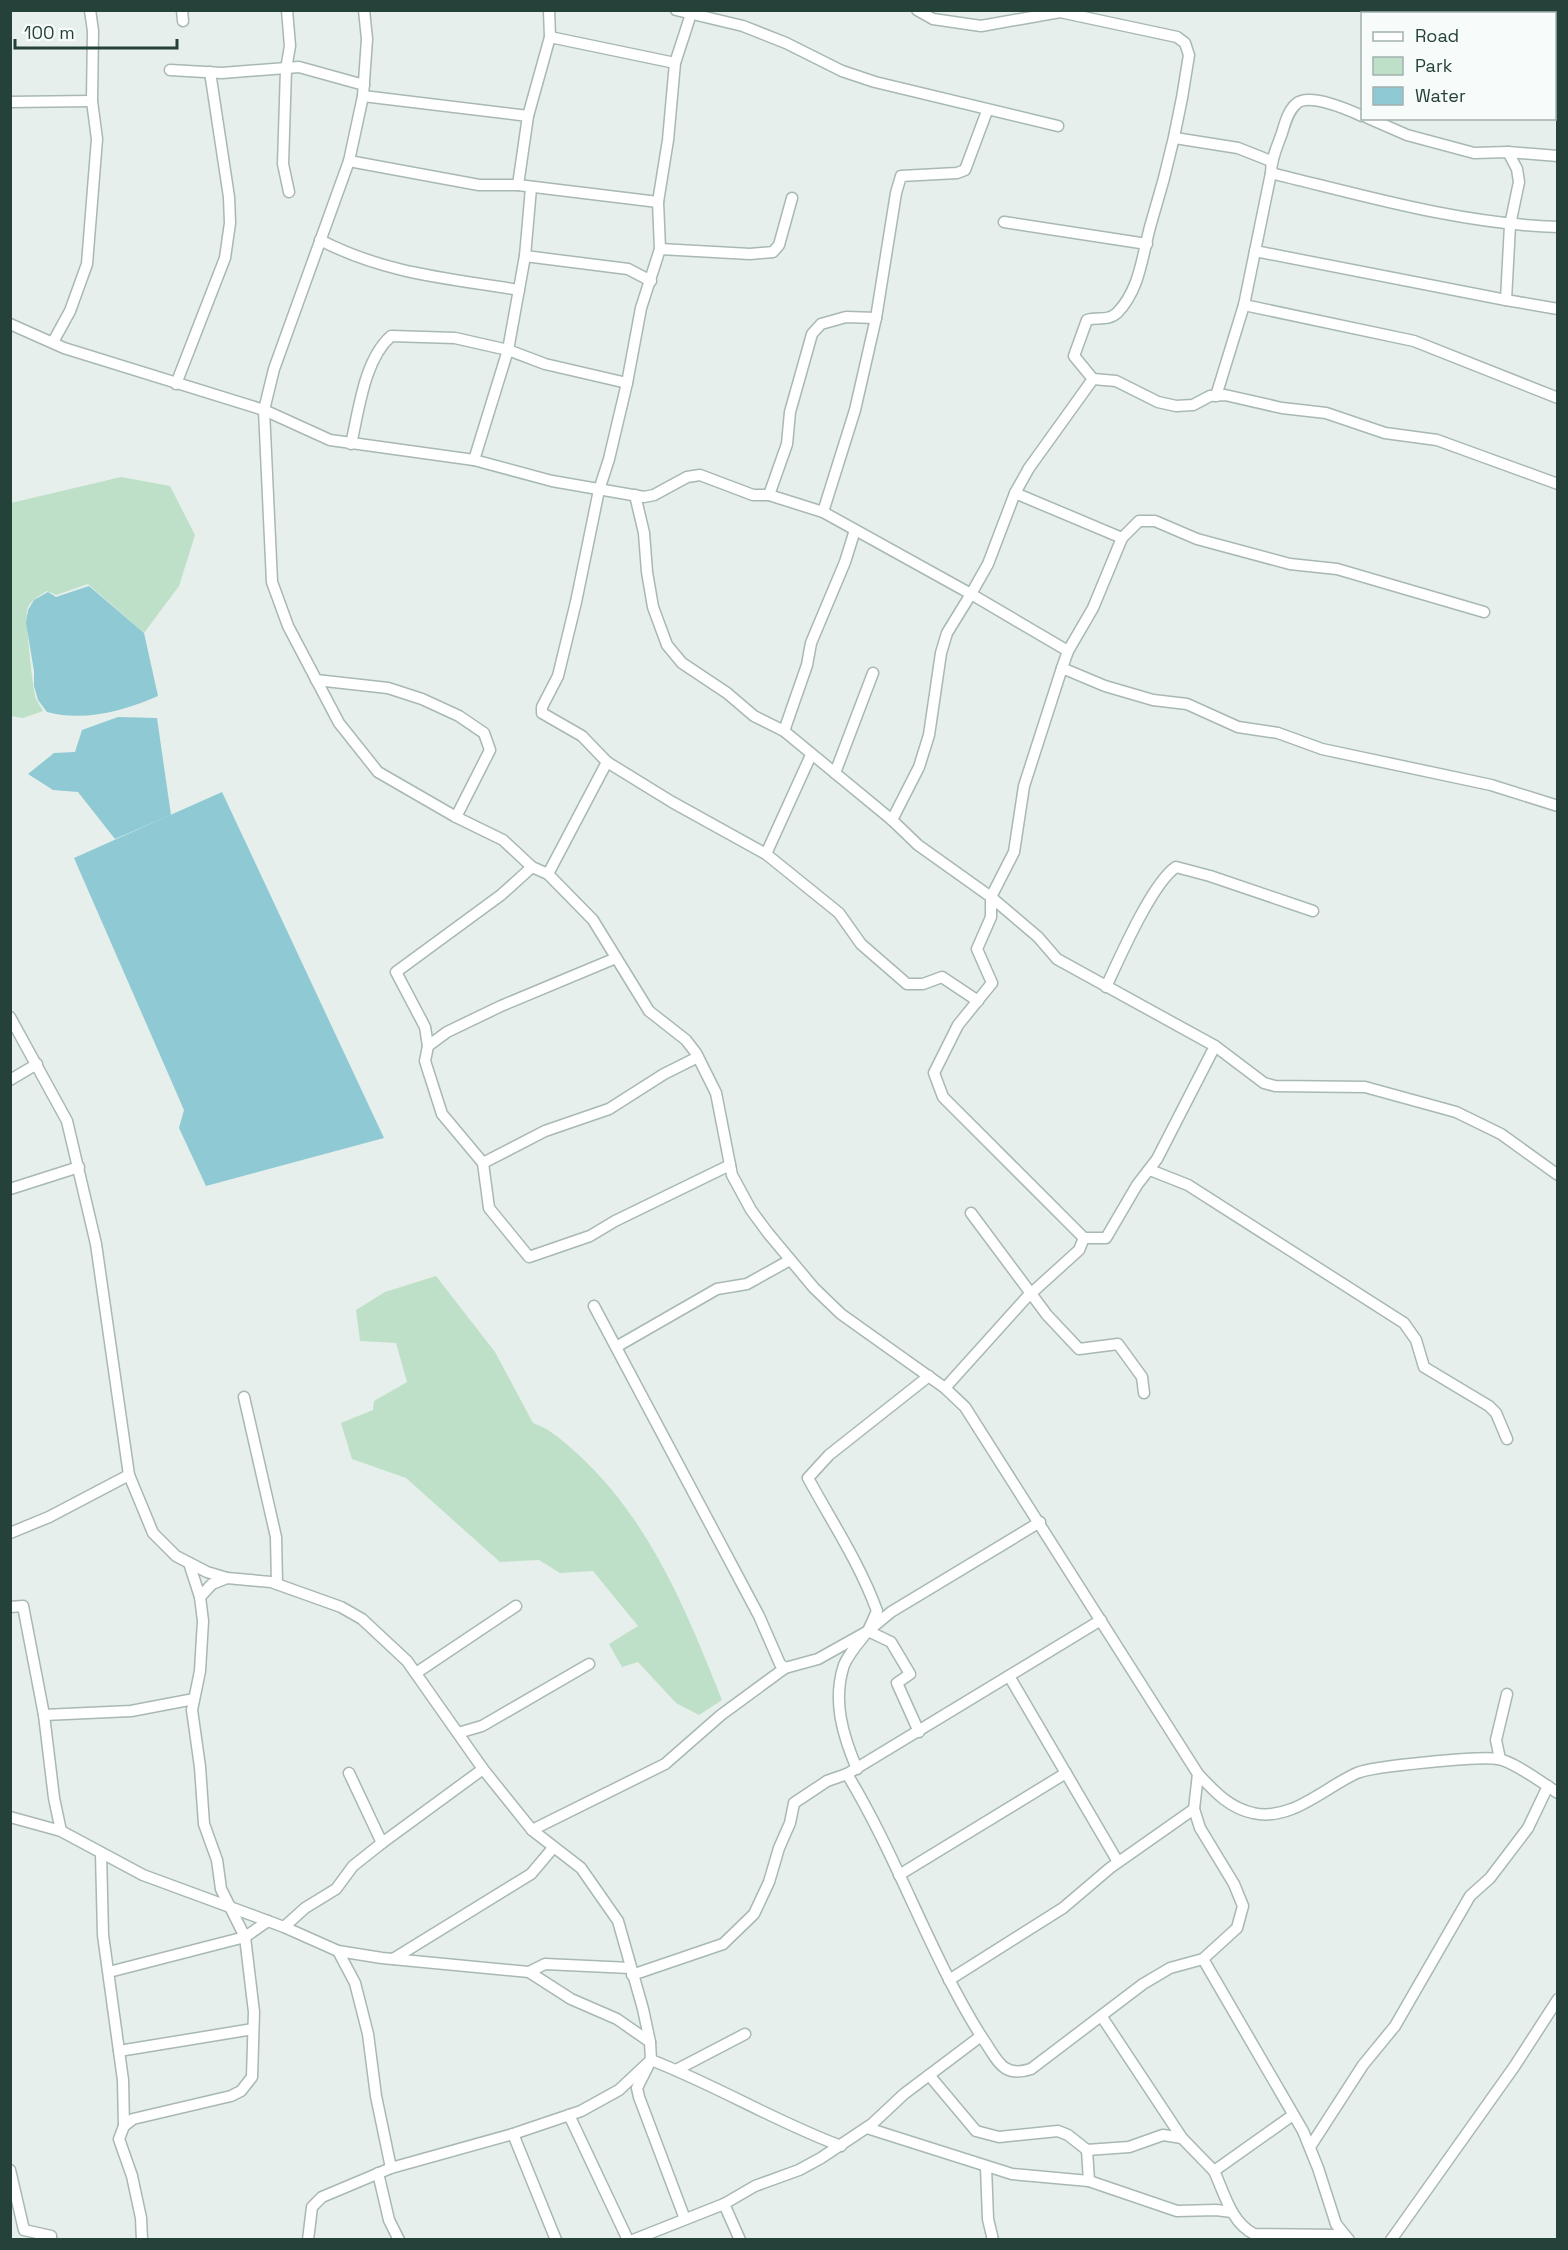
<svg xmlns="http://www.w3.org/2000/svg" width="1568" height="2250" font-family="'Space Grotesk',sans-serif">
<style>
.green{fill:#bfe0c8}
.water{fill:#8ec9d4}
.lines{fill:none;stroke-linecap:round;stroke-linejoin:round}
.street-casing{stroke:#a8b8b2;stroke-width:13}
.street{stroke:#fff;stroke-width:10}
</style>
<rect width="100%" height="100%" fill="#e6efeb"/>
<g class="green">
<path d="M121 477 170 486 195 535 179 586 144 633 88 584 56 595 47 591C39 596 30 600 27 610 25 616 33 692 36 699 38 703 41 707 43 711L23 718 11 716V503Z"/>
<path d="M436 1276 495 1352 533 1423C553 1430 565 1443 581 1457 651 1523 687 1612 722 1700L699 1715 676 1703 638 1662 622 1667 609 1644 638 1626 593 1571 560 1573 539 1560 500 1562 406 1478 352 1459 341 1423 373 1410 374 1401 407 1382 396 1343 360 1341 356 1310 385 1292Z"/>
</g>
<g class="water">
<path d="M89 586 144 633 158 696C124 711 84 722 47 712L38 700 34 686V671L26 623 28 610 34 600 48 592 56 597Z"/>
<polygon points="118,717 157,718 171,815 115,839 78,792 53,790 28,774 54,753 75,752 82,730"/>
<polygon points="222,792 384,1138 206,1186 179,1128 184,1110 74,858"/>
</g>
<g class="lines">
<defs>
<g id="street">
<polyline points="182,10 183,21"/>
<polyline points="287,10 290,46 286,69 283,164 289,192"/>
<path d="M364 10 367 39 363 96 349 161 274 369 264 410 272 582 288 626 339 723 378 772 456 817 503 840 532 867 548 874 593 920 649 1011 686 1040 696 1053 716 1093 732 1175 751 1210 768 1233 814 1288 841 1314 945 1388 965 1407 1198 1774C1214 1791 1229 1808 1253 1813 1291 1822 1325 1787 1357 1773 1373 1766 1481 1756 1498 1759 1513 1761 1544 1784 1558 1793"/>
<polyline points="676,10 743,26 786,43 842,71 875,82 1058,126"/>
<path d="M917 10 933 19 981 26 1060 12 1177 37 1185 43 1189 55C1181 111 1169 165 1152 220 1142 252 1142 287 1117 313 1107 322 1097 316 1087 320L1074 356 1093 379"/>
<polyline points="691,14 675,63 668,140 658,202 660,249 641,308 627,383 609,459 599,490 576,602 558,676 542,707 542,713 582,736 607,762 672,802 766,854"/>
<polyline points="550,37 675,63"/>
<polyline points="170,70 222,73 299,67 364,85"/>
<polyline points="363,96 528,116"/>
<polyline points="10,102 92,101"/>
<polyline points="1368,118 1407,135 1474,153 1508,152 1517,169 1519,182 1510,225 1506,300 1558,309"/>
<polyline points="1175,138 1238,148 1271,161"/>
<polyline points="1508,152 1558,156"/>
<polyline points="349,161 479,185 518,185 658,202"/>
<path d="M1271 173C1366 196 1460 224 1558 227"/>
<polyline points="518,185 528,116 550,37 549,10"/>
<polyline points="1004,222 1147,244"/>
<path d="M320 240C386 274 447 278 519 290"/>
<polyline points="660,249 750,254 773,252 779,245 792,198"/>
<polyline points="1255,251 1506,300"/>
<polyline points="525,256 628,269 651,281"/>
<polyline points="1244,305 1414,341 1558,398"/>
<polyline points="10,324 64,348 264,410 330,440 474,460 552,481 644,497 654,495 687,477 700,475 753,495 769,495 823,512 971,594 988,564 1015,493 1029,468 1093,379 1116,381 1158,402 1176,406 1193,405 1210,396 1225,395 1282,408 1326,413 1385,433 1437,440 1558,484"/>
<polyline points="53,342 70,311 87,264 97,139 92,101 93,31 90,10"/>
<polyline points="176,384 225,258 230,223 229,197 210,72"/>
<path d="M1216 396 1244 305 1271 173C1271 159 1277 147 1282 133 1285 123 1288 111 1296 104 1308 92 1349 110 1362 116"/>
<path d="M351 444C359 410 364 360 391 336L455 338 508 350 545 364 627 383"/>
<polyline points="474,460 508,350 525,256 531,188"/>
<polyline points="1015,493 1122,538"/>
<polyline points="635,495 644,533 647,572 653,607 667,645 682,663 727,693 754,716 784,731 892,820 918,845 991,897 1038,937 1057,959 1215,1046 1264,1083 1275,1086 1365,1087 1456,1112 1501,1134 1558,1175"/>
<polyline points="769,495 787,444 790,412 812,334 821,324 846,317 876,318"/>
<polyline points="823,512 855,410 876,318 896,193 901,176 957,173 965,170 987,111"/>
<polyline points="1068,651 1093,608 1122,538 1139,521 1155,521 1197,539 1290,564 1337,569 1484,612"/>
<polyline points="1062,668 1024,786 1014,852 991,897 991,917 977,949 992,983 958,1025 934,1073 943,1097 1084,1238"/>
<polyline points="316,680 388,688 422,699 459,716 484,733 490,750 456,817"/>
<polyline points="784,731 807,665 811,643 845,562 855,530"/>
<polyline points="811,755 766,854 839,913 861,944 907,984 923,984 942,977 978,1001"/>
<polyline points="835,773 873,673"/>
<polyline points="892,820 919,767 929,735 941,653 947,633 971,594 1068,651 1062,668 1105,686 1153,700 1187,704 1238,727 1278,733 1322,749 1491,785 1558,806"/>
<polyline points="548,874 607,762"/>
<polyline points="616,958 501,1006 447,1032 428,1046 425,1061 442,1114 483,1163 489,1208 529,1257 590,1236 615,1221 730,1165"/>
<path d="M1106 987C1119 959 1152 883 1176 867L1210 876 1313 911"/>
<polyline points="10,1017 67,1121 96,1244 129,1475 153,1533 176,1556 207,1572 227,1578 271,1582 341,1607 362,1619 407,1661 483,1769 532,1830 581,1868 618,1921 643,2009 650,2042 651,2060 637,2088 639,2097 685,2219"/>
<polyline points="428,1046 425,1027 396,972 501,895 532,867"/>
<polyline points="10,1080 37,1064"/>
<polyline points="483,1163 545,1131 609,1109 664,1074 698,1057"/>
<polyline points="1150,1170 1188,1185 1404,1323 1416,1340 1424,1367 1489,1406 1496,1413 1507,1439"/>
<polyline points="10,1189 79,1167"/>
<polyline points="971,1213 1047,1315 1079,1349 1118,1344 1142,1377 1144,1393"/>
<polyline points="594,1306 759,1616 780,1664 785,1668"/>
<polyline points="616,1347 717,1289 747,1284 790,1260"/>
<path d="M929 1376 829 1455 808 1478C832 1522 860 1564 877 1611L868 1631 891 1612 1040 1522"/>
<polyline points="945,1388 1026,1298 1079,1250 1084,1238 1106,1238 1137,1185 1157,1159 1215,1046"/>
<polyline points="244,1397 276,1537 277,1584"/>
<polyline points="10,1533 49,1517 129,1475"/>
<polyline points="200,1597 212,1584 227,1578"/>
<polyline points="10,1607 23,1606 44,1715 54,1798 61,1831"/>
<polyline points="868,1631 891,1642 910,1674 897,1683 919,1732"/>
<polyline points="416,1673 516,1606"/>
<polyline points="1009,1676 1118,1862"/>
<polyline points="44,1715 131,1711 194,1699"/>
<polyline points="458,1733 482,1726 589,1664"/>
<polyline points="1500,1759 1496,1740 1507,1694"/>
<polyline points="349,1773 382,1843"/>
<polyline points="10,1817 61,1831 143,1875 284,1927 338,1951 382,1958 529,1972 571,1999 617,2019 650,2042"/>
<path d="M532 1830 665 1764 721 1715 785 1668 818 1659 868 1631C860 1641 849 1653 844 1665 832 1701 843 1736 857 1769"/>
<polyline points="101,1853 103,1935 123,2080 124,2126"/>
<polyline points="899,1875 1066,1773"/>
<polyline points="284,1927 305,1908 336,1889 353,1866 382,1843 483,1769"/>
<polyline points="338,1951 355,1983 368,2034 376,2096 391,2168"/>
<polyline points="393,1959 531,1874 553,1848"/>
<polyline points="1203,1959 1303,2131 1318,2168 1336,2224 1349,2240"/>
<polyline points="109,1972 245,1937 268,1921"/>
<polyline points="529,1972 545,1964 630,1968"/>
<polyline points="632,1975 723,1944 754,1914 769,1882 779,1848 790,1823 794,1803 827,1781 847,1774"/>
<polyline points="949,1980 1063,1908 1110,1868 1194,1809"/>
<polyline points="1102,2017 1182,2138 1214,2171 1293,2115"/>
<path d="M981 2036C929 1953 898 1858 847 1774L1101 1620"/>
<polyline points="119,2051 253,2029"/>
<polyline points="676,2070 745,2034"/>
<polyline points="929,2075 976,2131 999,2137 1058,2131 1068,2135 1087,2150 1129,2147 1163,2135 1182,2138"/>
<polyline points="569,2115 628,2240"/>
<polyline points="867,2128 1012,2174 1089,2181 1177,2211 1216,2210 1232,2212"/>
<polyline points="513,2134 556,2240"/>
<polyline points="1310,2147 1363,2065 1395,2026 1470,1896 1490,1878 1528,1828 1548,1786"/>
<polyline points="1087,2150 1089,2181"/>
<polyline points="986,2167 988,2219 993,2240"/>
<polyline points="10,2170 24,2230 51,2236 51,2240"/>
<path d="M1214 2171C1224 2192 1231 2223 1254 2234L1343 2235"/>
<polyline points="378,2173 389,2220 399,2240"/>
<polyline points="724,2204 740,2240"/>
<polyline points="142,2240 141,2218 132,2176 119,2139 124,2126 133,2119 231,2096 241,2091 252,2077 254,2012 245,1937 221,1889 217,1860 204,1824 200,1767 192,1710 200,1671 203,1621 200,1597 189,1563"/>
<path d="M308 2240 312 2207 322 2197 391 2168 513 2134 581 2111 619 2090 651 2060C716 2085 776 2122 841 2146"/>
<path d="M633 2240 724 2204 755 2186 799 2170 821 2158 872 2124 904 2094 981 2036C997 2058 1001 2079 1031 2069L1143 1984 1170 1968 1203 1959 1237 1928 1243 1906 1234 1884 1200 1828 1194 1809 1198 1774"/>
<polyline points="1391,2240 1514,2067 1558,1999"/>
</g>
</defs>
<use href="#street" class="street-casing"/>
<use href="#street" class="street"/>
</g>
<rect width="1568" height="2250" fill="none" stroke="#24423a" stroke-width="24"/>
<rect x="1361" y="12" width="195" height="108" fill="#f7fbf9" stroke="#a3b1ad" stroke-width="1.5"/>
<rect x="1373" y="32" width="30" height="9" fill="#ffffff" stroke="#a3b1ad" stroke-width="1.5"/>
<text x="1415" y="42" font-size="18" fill="#24423a">Road</text>
<rect x="1373" y="57" width="30" height="18" fill="#bfe0c8" stroke="#a3b1ad" stroke-width="1.5"/>
<text x="1415" y="72" font-size="18" fill="#24423a">Park</text>
<rect x="1373" y="87" width="30" height="18" fill="#8ec9d4" stroke="#a3b1ad" stroke-width="1.5"/>
<text x="1415" y="102" font-size="18" fill="#24423a">Water</text>
<path d="M15 39v9h162v-9" fill="none" stroke="#24423a" stroke-width="3"/>
<text x="24" y="39" font-size="18" fill="#24423a" stroke="#f7fbf9" stroke-width="4.5" paint-order="stroke">100 m</text>
</svg>
